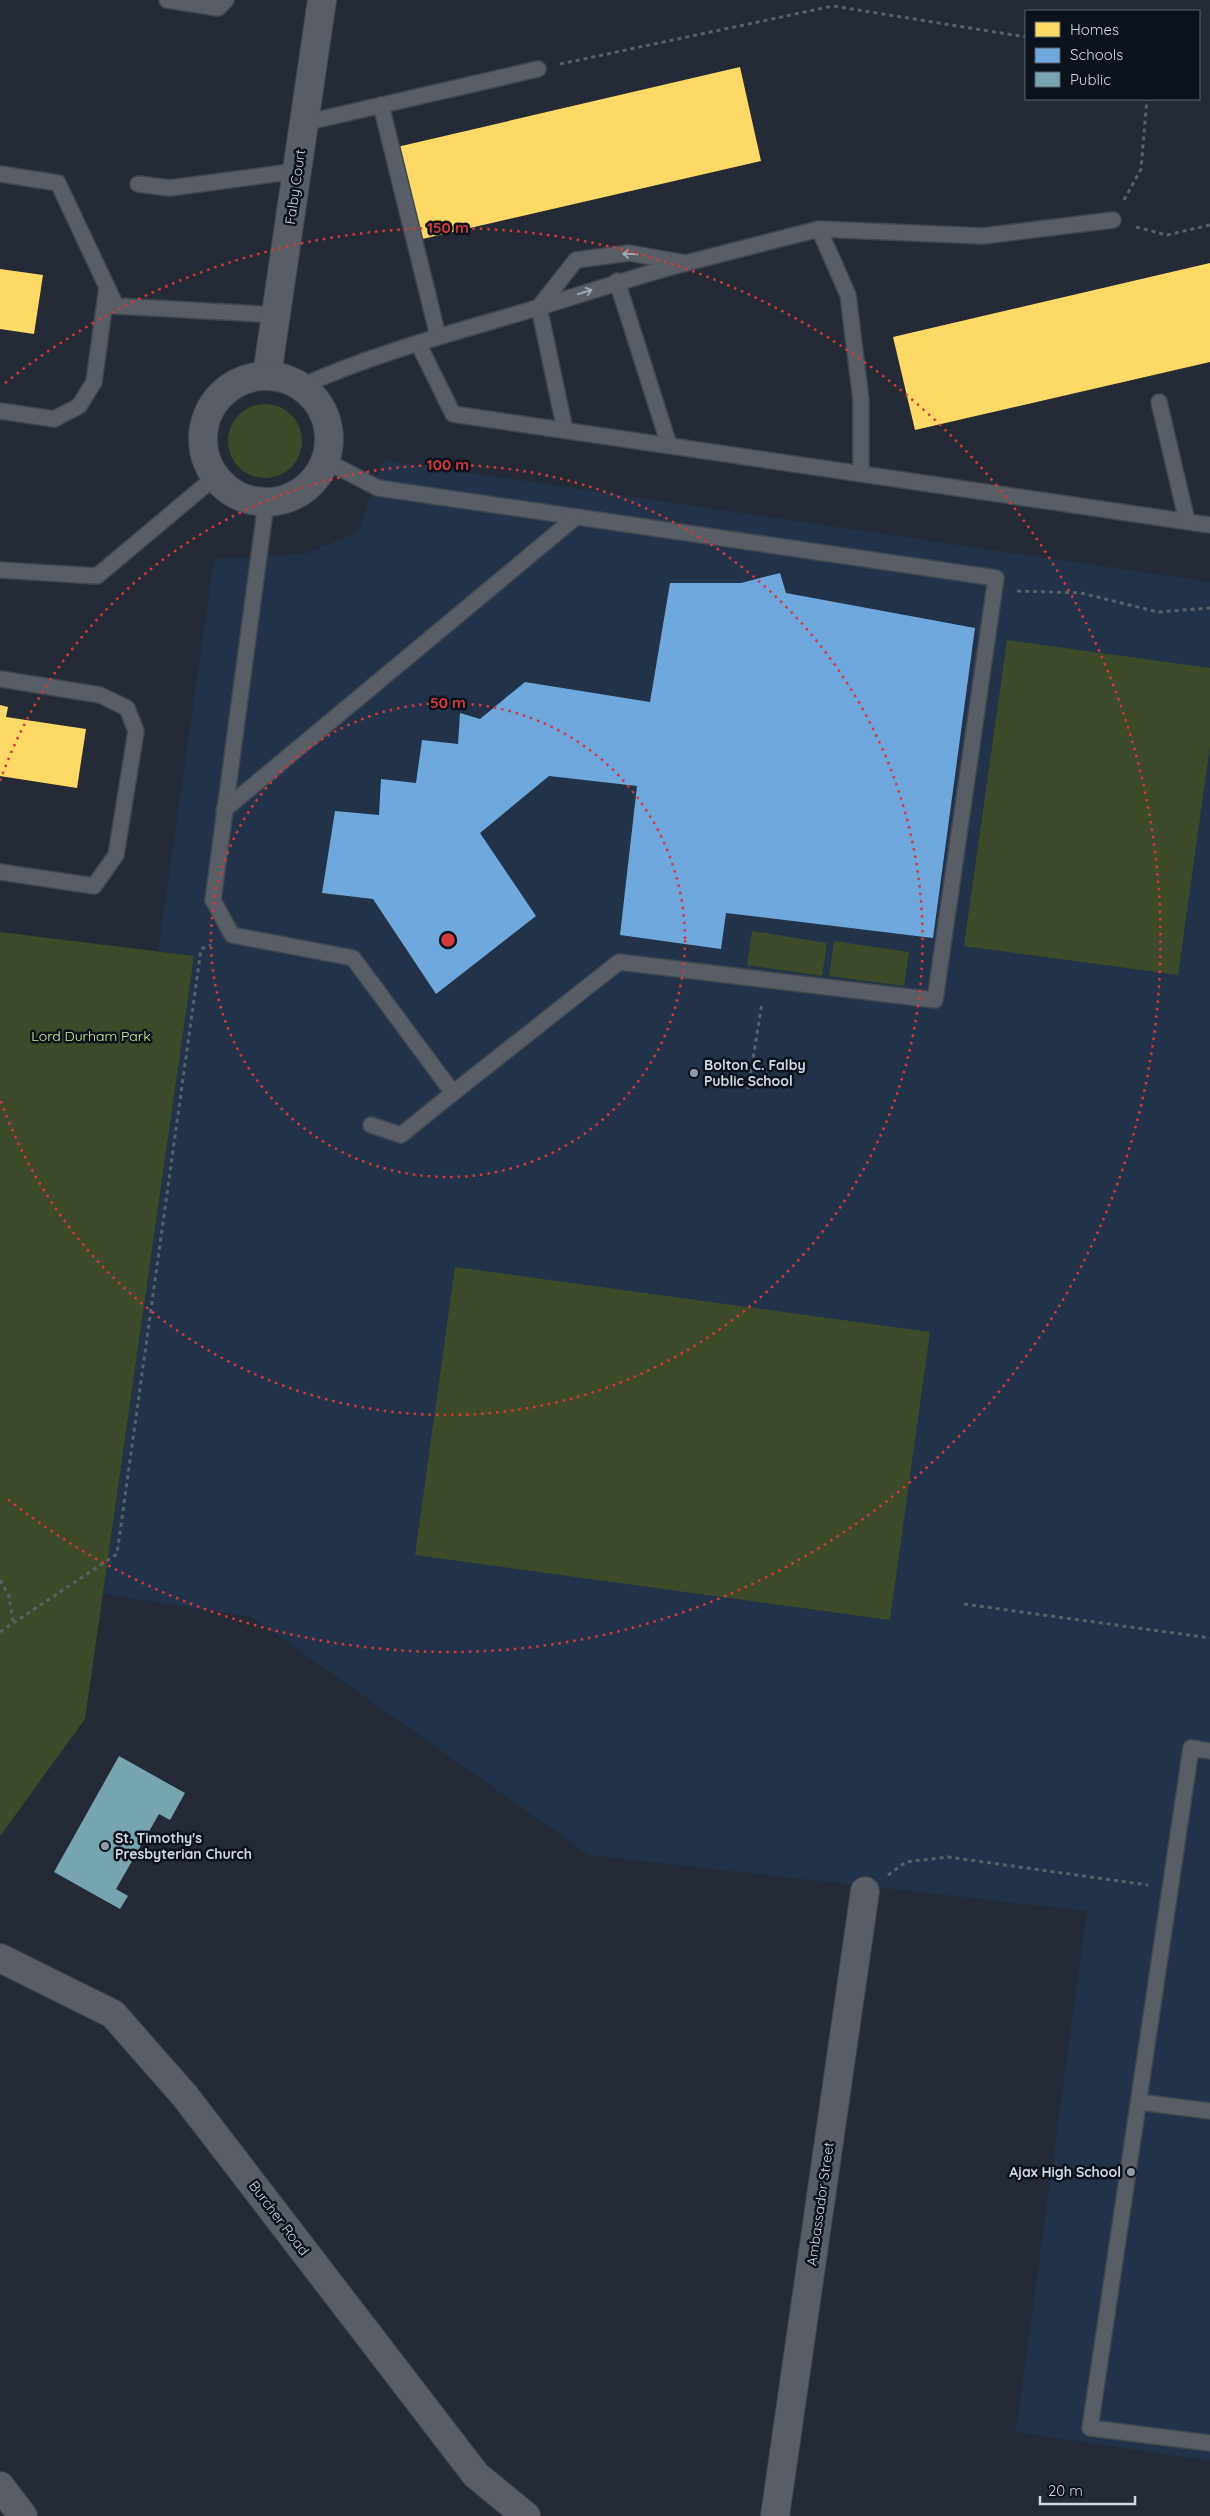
<svg xmlns="http://www.w3.org/2000/svg" width="1210" height="2516" font-family="Quicksand,sans-serif">
<style>
.built{fill:#213249}
.green{fill:#3d4a29}
.homes{fill:#ffd966}
.schools{fill:#6fa8dc}
.public{fill:#76a5af}
.lines{fill:none;stroke-linecap:round;stroke-linejoin:round}
.lane-casing{stroke:#414751;stroke-width:18}
.street-casing{stroke:#414751;stroke-width:30}
.path{stroke:#5a6067;stroke-width:3;stroke-dasharray:4 4;stroke-linecap:butt}
.lane{stroke:#585d66;stroke-width:15}
.street{stroke:#585d66;stroke-width:28}
.oneway{stroke:#9fa7b2}
.ring{fill:none;stroke:#d53a3b;stroke-width:2.5;stroke-dasharray:2.5 5}
.poi-dot{fill:#929ba8;stroke:#0c121b;stroke-width:2}
.labels{text-anchor:middle;dominant-baseline:central;stroke-width:5;stroke-linejoin:round;paint-order:stroke}
.street-label{font-size:14px;fill:#ced8e5;stroke:#0c121b}
.park-label{font-size:14px;fill:#cfef97;stroke:#0c121b}
.poi-label{font-size:14px;font-weight:bold;fill:#ced8e5;stroke:#0c121b;text-anchor:start}
.centre{fill:#d53a3b;stroke:#0c121b;stroke-width:2.5}
.ring-label{font-size:15px;text-anchor:middle;font-weight:bold;fill:#d53a3b;stroke:#0c121b;stroke-width:5;stroke-linejoin:round;paint-order:stroke}
</style>
<rect width="100%" height="100%" fill="#242b36"/>
<polygon class="built" points="383,460 1210,582 1210,2461 1016,2432 1087,1911 589,1855 252,1617 103,1594 194,956 158,951 214,559 305,554 358,532"/>
<g class="green">
<circle cx="265" cy="441" r="37"/>
<polygon points="1007,640 1210,668 1210,746 1178,975 964,946"/>
<polygon points="752,931 827,943 822,976 747,965"/>
<polygon points="0,932 194,956 85,1719 0,1836"/>
<polygon points="834,941 909,952 904,986 829,976"/>
<polygon points="455,1267 930,1332 890,1620 415,1555"/>
</g>
<g class="homes">
<polygon points="740,67 761,161 418,240 397,147"/>
<polygon points="1210,263 1210,362 915,430 893,337"/>
<polygon points="0,269 43,275 34,334 0,329"/>
<polygon points="0,705 8,707 6,717 86,729 77,788 0,776"/>
</g>
<polygon class="schools" points="780,573 786,593 975,628 933,938 726,913 721,949 620,935 637,786 549,776 480,833 536,916 436,994 373,899 322,893 335,811 379,815 381,779 416,783 422,740 458,744 460,713 480,719 525,682 650,702 670,583 741,583"/>
<polygon class="public" points="119,1756 185,1793 170,1820 159,1814 116,1889 128,1896 120,1909 54,1872"/>
<g class="lines">
<defs>
<g id="lane">
<polyline points="167,0 218,8 226,0"/>
<polyline points="381,105 438,336"/>
<polyline points="304,123 538,69"/>
<polyline points="0,174 58,183 116,306 277,315"/>
<polyline points="138,184 170,188 297,171"/>
<polyline points="819,229 848,295 861,400 861,474"/>
<polyline points="686,263 819,229 983,236 1113,220"/>
<polyline points="617,281 669,445"/>
<polyline points="539,307 565,430"/>
<polyline points="418,343 453,414 1210,525"/>
<path d="M302 386C364 358 430 339 496 320 560 302 622 280 686 263L629 253 576 260 539 307"/>
<polyline points="1159,402 1187,521"/>
<polyline points="0,411 54,419 79,406 94,382 107,287"/>
<polyline points="266,503 213,900 232,935 353,958 453,1093 619,962 935,1000 996,578 378,488 326,461"/>
<polyline points="0,570 97,576 215,477"/>
<polyline points="0,679 100,695 127,708 136,731 116,855 94,886 0,872"/>
<polyline points="224,810 576,517"/>
<polyline points="371,1125 401,1135 453,1093"/>
<polyline points="1210,1751 1191,1748 1090,2428 1210,2443"/>
<polyline points="1139,2102 1210,2111"/>
</g>
<g id="street">
<polyline points="267,375 322,0"/>
<circle cx="266" cy="439" r="63"/>
<polyline points="0,1958 113,2014 185,2096 476,2475 526,2516"/>
<polyline points="0,2486 23,2516"/>
<polyline points="775,2516 865,1891"/>
</g>
</defs>
<use href="#lane" class="lane-casing"/>
<use href="#street" class="street-casing"/>
<g class="path">
<polyline points="560,64 833,6 1026,37"/>
<polyline points="1124,200 1141,169 1147,99"/>
<polyline points="1136,227 1167,235 1210,225"/>
<polyline points="1017,591 1081,593 1158,612 1210,608"/>
<polyline points="748,1089 762,1003"/>
<polyline points="0,1580 9,1596 13,1623"/>
<polyline points="964,1604 1210,1638"/>
<polyline points="0,1632 117,1554 201,949 211,945"/>
<polyline points="888,1875 906,1862 948,1857 1148,1885"/>
</g>
<use href="#lane" class="lane"/>
<use href="#street" class="street"/>
</g>
<defs><path id="oneway-shaft" d="M-6 0H5M1.5-3L5.5 0L1.5 3" fill="none" stroke-width="1.6" stroke-linecap="round" stroke-linejoin="round" transform="scale(1.25)"/></defs>
<g class="oneway">
<use href="#oneway-shaft" transform="translate(630 254) rotate(-178)"/>
<use href="#oneway-shaft" transform="translate(585 292) rotate(-18)"/>
</g>
<g class="ring">
<circle cx="448" cy="940" r="237"/>
<path d="M0 781A475 475 0 1 1 0 1099"/>
<path d="M5 383A712 712 0 1 1 5 1497"/>
</g>
<g class="poi-dot">
<circle cx="694" cy="1073" r="5"/>
<circle cx="105" cy="1846" r="5"/>
<circle cx="1131" cy="2172" r="5"/>
</g>
<g class="labels">
<g class="street-label">
<text transform="translate(295 187) rotate(-82)">Falby Court</text>
<text transform="translate(820 2204) rotate(-82)">Ambassador Street</text>
<text transform="translate(279 2218) rotate(53)">Burcher Road</text>
</g>
<g class="park-label">
<text x="91" y="1036">Lord Durham Park</text>
</g>
<g class="poi-label">
<text x="704" y="1065">Bolton C. Falby<tspan x="704" dy="16">Public School</tspan></text>
<text x="115" y="1838">St. Timothy's<tspan x="115" dy="16">Presbyterian Church</tspan></text>
<text x="1121" y="2172" text-anchor="end">Ajax High School</text>
</g>
</g>
<circle cx="448" cy="940" r="8" class="centre"/>
<g class="ring-label">
<text x="448" y="233">150 m</text>
<text x="448" y="470">100 m</text>
<text x="448" y="708">50 m</text>
</g>
<rect x="1025" y="10" width="175" height="90" fill="#0c121b" stroke="#5a616c"/>
<rect x="1035" y="22" width="25" height="15" fill="#ffd966" stroke="#5a616c"/>
<text x="1070" y="35" font-size="15" fill="#ced8e5">Homes</text>
<rect x="1035" y="48" width="25" height="15" fill="#6fa8dc" stroke="#5a616c"/>
<text x="1070" y="60" font-size="15" fill="#ced8e5">Schools</text>
<rect x="1035" y="72" width="25" height="15" fill="#76a5af" stroke="#5a616c"/>
<text x="1070" y="85" font-size="15" fill="#ced8e5">Public</text>
<path d="M1040 2496v8h95v-8" fill="none" stroke="#ced8e5" stroke-width="2.5"/>
<text x="1048" y="2496" font-size="15" fill="#ced8e5" stroke="#0c121b" stroke-width="4" paint-order="stroke">20 m</text>
</svg>
